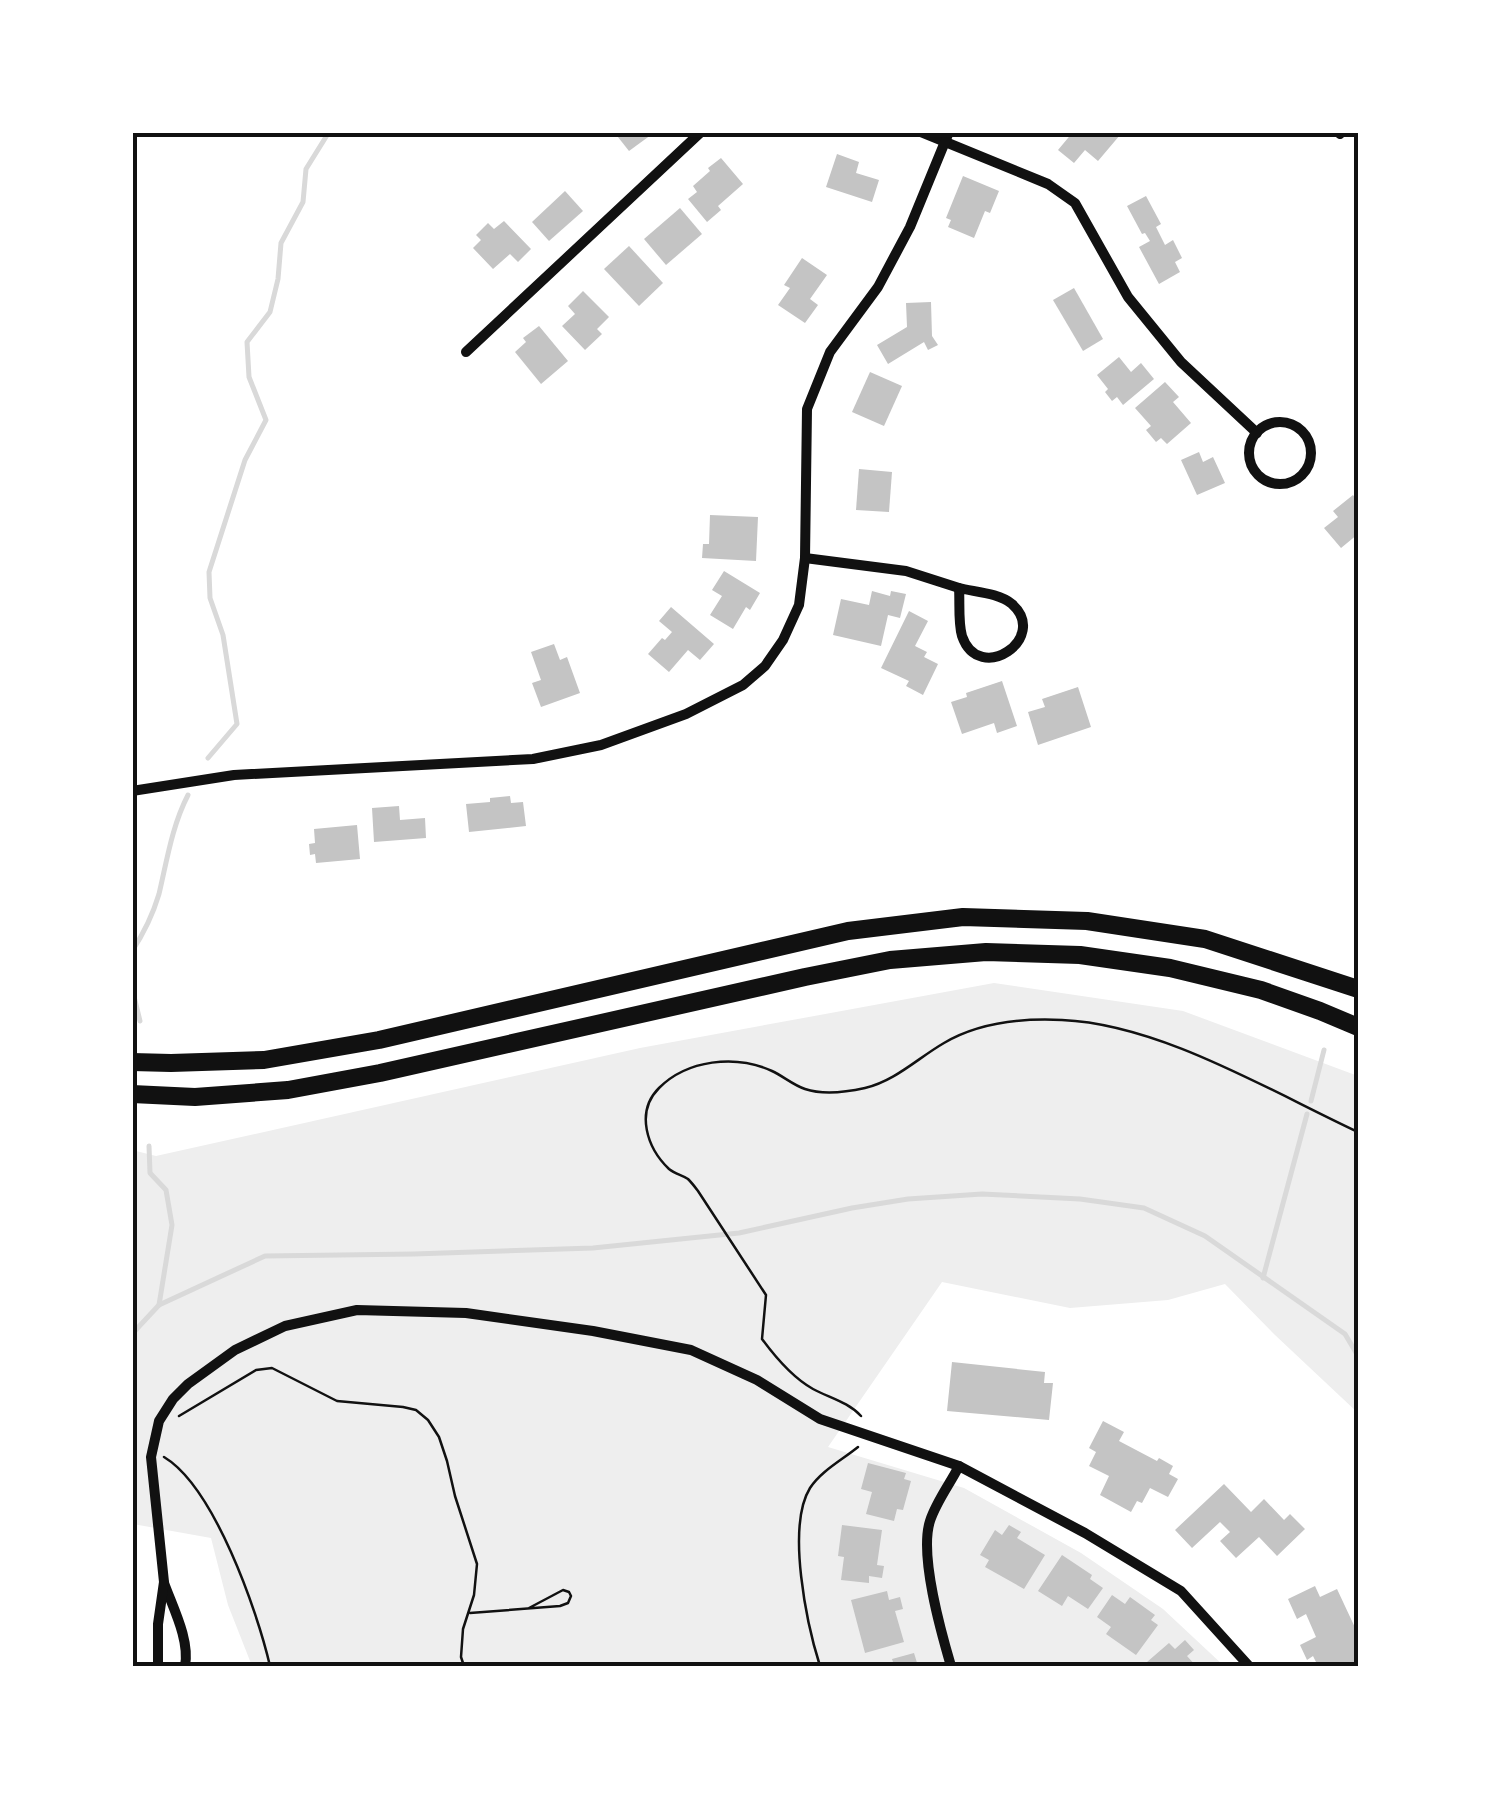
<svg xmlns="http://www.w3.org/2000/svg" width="1491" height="1799" font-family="'Exo 2',sans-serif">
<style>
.green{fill:#eee}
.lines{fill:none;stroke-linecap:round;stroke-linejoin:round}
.stream{stroke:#d9d9d9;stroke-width:5}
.building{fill:#c4c4c4}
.path{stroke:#111;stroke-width:2.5}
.minor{stroke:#111;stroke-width:10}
.primary{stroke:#111;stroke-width:18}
.neatline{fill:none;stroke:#111;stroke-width:4}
</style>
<rect width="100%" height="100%" fill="#fff"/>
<polygon class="green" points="994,983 1183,1011 1358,1076 1358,1413 1275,1335 1225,1284 1168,1300 1070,1308 942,1282 828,1447 964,1488 1081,1553 1163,1609 1224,1666 252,1666 228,1605 211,1538 133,1524 132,1150 156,1156 640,1048"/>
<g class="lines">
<g class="stream">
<polyline points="208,758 237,724 223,635 210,598 209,572 245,460 266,420 249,377 247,342 270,312 278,279 281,243 303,202 306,169 329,132"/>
<path d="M132 951C144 933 153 914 159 894 167 860 172 826 188 795"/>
<polyline points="132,988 140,1021"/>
<polyline points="1311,1101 1324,1050"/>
<polyline points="149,1146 150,1173 166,1190 172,1225 159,1305"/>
<polyline points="1263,1278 1307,1114"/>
<polyline points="132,1334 159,1305 265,1256 414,1254 593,1248 739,1233 852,1208 908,1199 982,1194 1080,1199 1144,1208 1205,1236 1345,1334 1358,1356"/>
</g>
</g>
<g class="building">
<polygon points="614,132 655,132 629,151"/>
<polygon points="1073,132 1116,132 1120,135 1098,161 1085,150 1074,163 1058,150"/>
<polygon points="837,154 859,162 856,173 879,180 872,202 826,187"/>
<polygon points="721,158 743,184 718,206 721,210 707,222 688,199 697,192 693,186 710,171 708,168"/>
<polygon points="963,176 999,191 990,213 985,211 974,238 948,227 951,220 946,218"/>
<polygon points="565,191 583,211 549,241 532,222"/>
<polygon points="1146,196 1161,224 1156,227 1165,245 1173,240 1182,258 1175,262 1180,272 1159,284 1139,247 1150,241 1145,233 1142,234 1127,206"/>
<polygon points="680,208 702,234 666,265 644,239"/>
<polygon points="504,221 531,249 518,262 510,254 493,269 473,248 481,240 476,235 488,223 494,229"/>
<polygon points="629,246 663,283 639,306 604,269"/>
<polygon points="802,258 827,275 810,299 818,305 805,323 778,305 790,288 784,285"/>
<polygon points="1074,288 1103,339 1083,351 1053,300"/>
<polygon points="583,291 609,317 597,329 602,334 585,350 562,326 575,314 568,306"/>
<polygon points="931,302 932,336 938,345 928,350 924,342 888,364 877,345 907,327 906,303"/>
<polygon points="539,326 568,361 541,384 515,352 526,342 523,338"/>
<polygon points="1119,357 1131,372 1141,363 1154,379 1123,405 1117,397 1112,401 1105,392 1108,389 1097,375"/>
<polygon points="870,372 902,386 884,426 852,412"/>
<polygon points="1165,382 1179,397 1173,402 1191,423 1167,444 1161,438 1156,442 1146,430 1151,426 1135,408"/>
<polygon points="1199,452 1203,462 1213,457 1225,483 1197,495 1181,460"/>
<polygon points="859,469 892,472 889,512 856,510"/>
<polygon points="1353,495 1358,502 1358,534 1341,548 1324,528 1338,517 1333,511"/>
<polygon points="710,515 758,517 756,561 702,558 703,544 709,544"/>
<polygon points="724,571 760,593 750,610 746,607 733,629 710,615 722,596 712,590"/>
<polygon points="872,591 890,596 891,591 906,594 900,618 888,615 881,646 833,635 841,599 869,605"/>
<polygon points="671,607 714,644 700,660 688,650 669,672 648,654 662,638 665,640 672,632 659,621"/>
<polygon points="909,611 928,621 915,646 927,652 924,657 938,664 923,695 906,686 909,681 881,668"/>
<polygon points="554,644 560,660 567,657 580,693 541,707 532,683 541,680 531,652"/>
<polygon points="1002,681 1017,726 997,733 994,723 962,734 951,702 967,697 966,693"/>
<polygon points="1078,687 1091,727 1038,745 1028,712 1045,707 1042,699"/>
<polygon points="510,796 511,803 523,802 526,826 469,832 466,804 490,802 490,798"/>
<polygon points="399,806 400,820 425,818 426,838 374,842 372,808"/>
<polygon points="357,825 360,859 316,863 315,854 310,855 309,844 315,843 314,829"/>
<polygon points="952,1362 1045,1372 1044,1383 1053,1383 1049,1420 947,1411"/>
<polygon points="1103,1421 1124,1432 1119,1441 1157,1461 1159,1458 1173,1466 1169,1474 1178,1479 1168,1497 1150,1488 1142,1503 1137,1501 1131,1512 1100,1495 1109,1476 1089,1466 1096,1452 1089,1448"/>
<polygon points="868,1463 906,1473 904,1479 911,1481 903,1510 897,1509 894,1521 866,1514 872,1492 861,1489"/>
<polygon points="1224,1484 1251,1512 1264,1499 1284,1520 1290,1514 1305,1529 1277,1556 1259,1537 1236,1558 1220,1541 1230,1532 1220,1522 1192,1548 1175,1530"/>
<polygon points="842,1525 882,1530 877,1565 884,1566 882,1578 869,1576 869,1583 841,1580 844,1557 838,1556"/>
<polygon points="1009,1525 1021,1532 1017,1538 1045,1555 1024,1589 985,1567 989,1560 980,1555 995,1530 1002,1535"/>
<polygon points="1062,1555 1092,1575 1090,1579 1103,1588 1088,1609 1068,1596 1062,1606 1038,1591"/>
<polygon points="1315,1586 1320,1597 1337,1589 1358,1634 1358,1666 1352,1666 1350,1662 1341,1666 1318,1666 1313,1656 1307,1660 1300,1645 1316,1637 1306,1614 1297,1619 1288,1599"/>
<polygon points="887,1591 889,1600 900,1597 903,1609 895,1611 904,1642 865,1653 851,1600"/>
<polygon points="1112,1595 1125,1604 1130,1597 1155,1615 1151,1620 1158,1625 1136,1655 1106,1634 1111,1627 1097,1617"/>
<polygon points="1185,1640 1194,1650 1187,1656 1196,1666 1150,1666 1147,1662 1169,1643 1175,1649"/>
<polygon points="914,1653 918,1666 882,1666 893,1662 892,1659"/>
</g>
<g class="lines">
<g class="path">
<polyline points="179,1416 256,1370 272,1368 337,1401 403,1407 416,1410 428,1420 439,1437 447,1461 455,1496 477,1564 474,1595 463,1629 461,1657 464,1666"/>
<path d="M861 1416C848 1402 830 1398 813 1389 793 1378 776 1358 762 1339L766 1295 698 1191C695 1187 692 1183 688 1179 682 1175 675 1174 669 1169 647 1148 635 1112 659 1088 687 1060 735 1054 772 1071 783 1076 793 1085 805 1089 823 1095 847 1092 865 1088 895 1081 918 1058 944 1043 978 1023 1022 1018 1062 1020 1160 1024 1270 1091 1358 1132"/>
<path d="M164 1457C214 1487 257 1610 270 1666"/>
<polyline points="470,1613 560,1606 568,1603 571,1596 569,1592 563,1590 529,1608"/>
<path d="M820 1666C807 1625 786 1527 810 1488 821 1471 842 1460 858 1447"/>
</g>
<g class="minor">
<polyline points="921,132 1048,184 1075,203 1128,297 1181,362 1257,433"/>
<polyline points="1339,132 1340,134"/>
<polyline points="466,352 701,132"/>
<circle cx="1280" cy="453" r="31"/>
<polyline points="805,558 906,571 959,588"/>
<path d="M959 588C975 592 999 593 1012 604 1050 638 979 686 962 636 958 622 960 603 959 588Z"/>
<polyline points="132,791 234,775 533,759 601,745 686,714 743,685 765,666 783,640 799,605 805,558 807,409 830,352 878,287 910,227 949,132"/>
<path d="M164 1583C173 1608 190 1640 185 1666"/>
<polyline points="158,1666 158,1624 164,1582 151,1457 159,1421 173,1399 188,1384 235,1350 285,1326 357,1310 466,1313 593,1331 691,1350 757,1380 820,1419 959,1466 1085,1533 1181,1591 1249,1666"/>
<path d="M951 1666C941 1632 919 1555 930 1521 936 1502 950 1484 959 1466"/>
</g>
<g class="primary">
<polyline points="132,1062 171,1063 264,1060 379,1040 848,931 963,917 1087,921 1205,939 1358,989"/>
<polyline points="132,1094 195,1097 288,1090 380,1073 805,977 890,960 986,952 1080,955 1170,968 1261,990 1320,1011 1358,1027"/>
</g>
</g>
<rect width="1491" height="1799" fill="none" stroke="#ffffff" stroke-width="270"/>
<rect x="135" y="135" width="1221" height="1529" class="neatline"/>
</svg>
